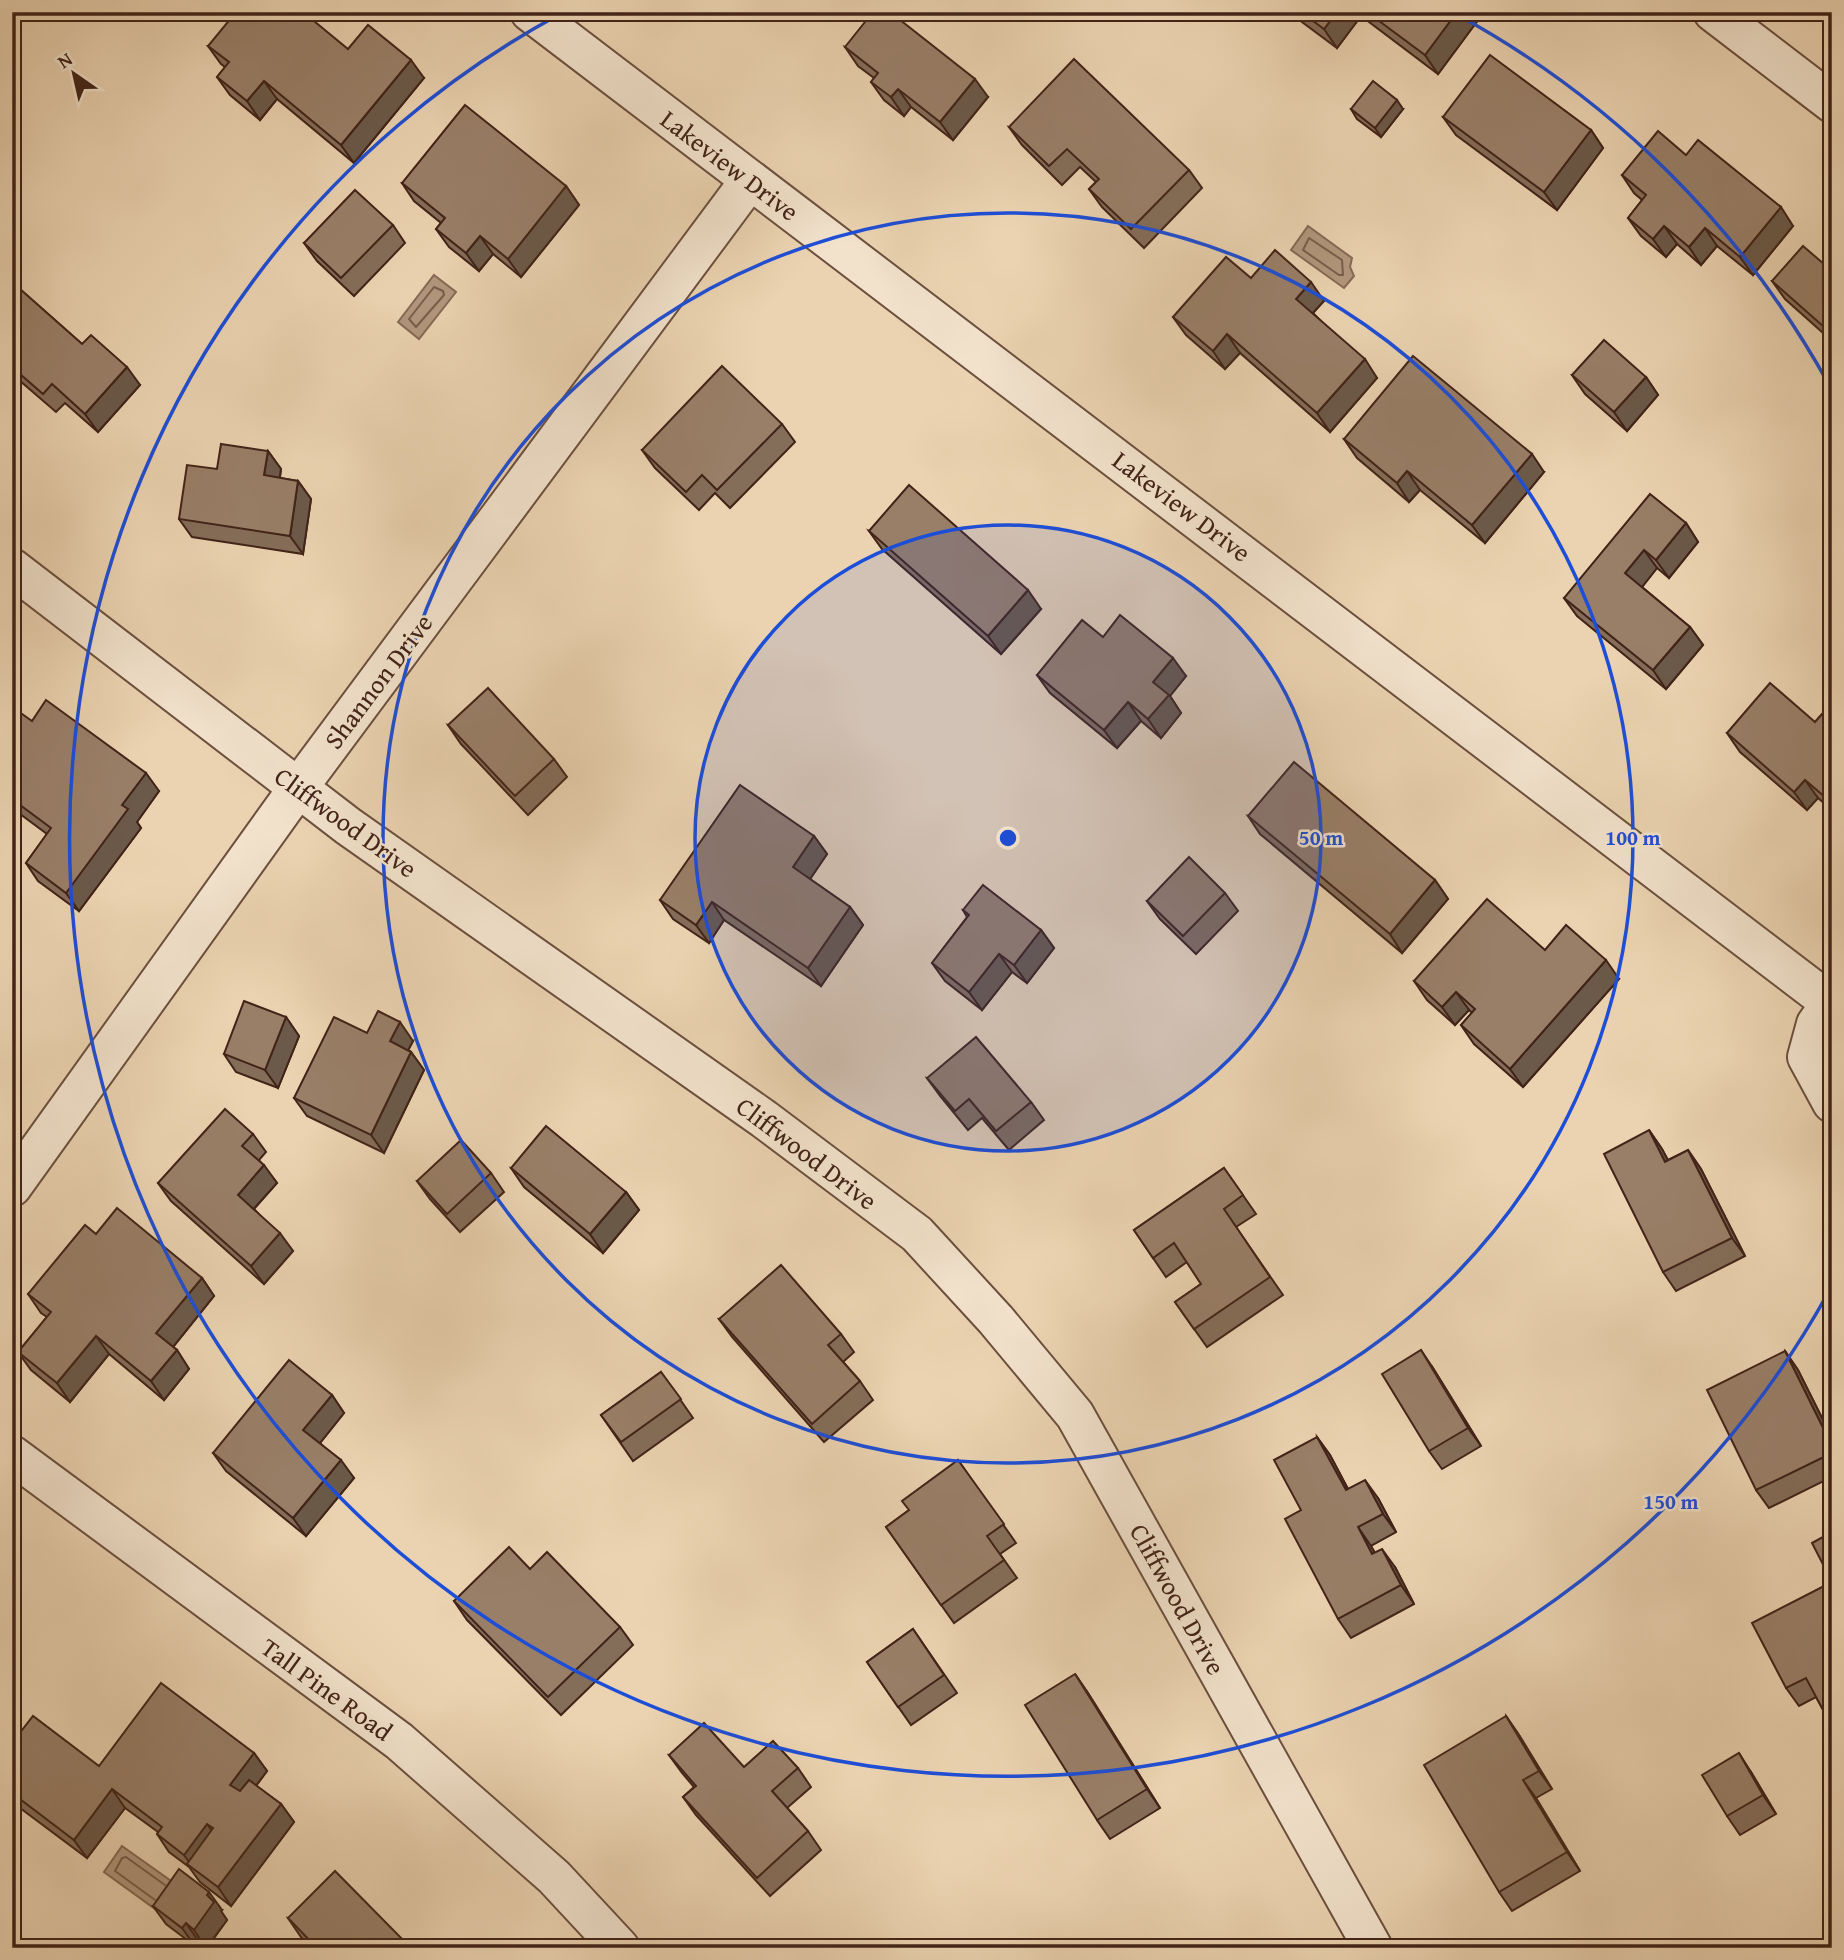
<svg xmlns="http://www.w3.org/2000/svg" width="1844" height="1960" font-family="'Gentium Book Plus',serif">
<style>
.water{fill:#b1977d;stroke:#846955;stroke-width:2}
.lines{fill:none;stroke-linecap:round;stroke-linejoin:round}
.shore{stroke:#795d4a;stroke-width:2}
.minor-casing{stroke:#6c4f3e;stroke-width:42}
.minor{stroke:#f2e2cc;stroke-width:38}
.wall{fill:#846d59;stroke:#412318;stroke-width:2}
.shaded-wall{fill:#6b5949;stroke:#412318;stroke-width:2}
.building{fill:#997f68;stroke:#412318;stroke-width:2}
.ring{fill:none;stroke:#1d4ed8;stroke-width:3.5}
.labels{text-anchor:middle;dominant-baseline:central;stroke-width:5;stroke-linejoin:round;paint-order:stroke}
.street-label{font-size:26px;fill:#412318;stroke:#f2e2cc}
.centre{fill:#1d4ed8;stroke:#f2e2cc;stroke-width:3.5}
.ring-label{font-size:21px;text-anchor:middle;font-weight:bold;fill:#1d4ed8;stroke:#f2e2cc;stroke-width:5;stroke-linejoin:round;paint-order:stroke}
</style>
<rect width="100%" height="100%" fill="#ebd3b1"/>
<filter id="stains"><feTurbulence type="fractalNoise" baseFrequency=".00286" numOctaves="4"/><feColorMatrix values="0 0 0 0 .2 0 0 0 0 .09 0 0 0 0 .02 0 0 0 .5 -.17"/></filter>
<radialGradient id="worn" r=".72"><stop offset=".6" stop-color="#630" stop-opacity="0"/><stop offset="1" stop-color="#630" stop-opacity=".3"/></radialGradient>
<g class="water">
<polygon points="1308,226 1352,258 1350,267 1354,276 1344,288 1291,250"/>
<polygon points="434,275 456,292 419,339 398,322"/>
<polygon points="122,1846 181,1888 162,1914 104,1872"/>
</g>
<g class="lines">
<g class="shore">
<polygon points="1309,238 1342,260 1343,275 1339,275 1303,250"/>
<polygon points="434,287 443,291 444,295 416,327 409,319"/>
<polyline points="155,1900 115,1871 122,1858 126,1857 165,1885"/>
</g>
<defs>
<g id="minor">
<polyline points="530,12 1832,1004"/>
<polyline points="1713,12 1832,103"/>
<polyline points="12,568 348,826 764,1119 917,1234 996,1320 1075,1415 1373,1948"/>
<polyline points="1831,1003 1816,1024 1807,1057 1832,1103"/>
<polyline points="12,1187 298,788 750,180"/>
<polyline points="12,1455 399,1741 554,1877 620,1948"/>
</g>
</defs>
<use href="#minor" class="minor-casing"/>
<use href="#minor" class="minor"/>
</g>
<g class="wall">
<polygon points="1292,12 1484,12 1438,74 1361,16 1337,48 1294,16"/>
<polygon points="208,46 348,49 424,78 354,163 277,99 260,120 230,95 217,77 225,67 221,64"/>
<polygon points="845,47 988,97 953,140 911,107 904,116 884,100 871,82 874,78 858,66"/>
<polygon points="1351,109 1403,109 1381,137 1357,119"/>
<polygon points="1443,117 1591,130 1603,148 1557,210 1456,135"/>
<polygon points="1009,127 1189,170 1202,188 1144,248 1102,207 1089,189 1096,182 1080,167 1062,185 1022,145"/>
<polygon points="1686,155 1793,226 1753,275 1717,246 1701,265 1677,244 1666,257 1641,236 1628,218 1642,200 1634,193 1622,175"/>
<polygon points="402,183 566,186 579,205 521,277 493,254 479,271 449,247 436,229 441,223 414,201"/>
<polygon points="393,225 405,243 354,296 317,261 304,243"/>
<polygon points="1832,271 1832,341 1785,299 1772,281"/>
<polygon points="1251,278 1324,301 1313,313 1377,378 1330,432 1240,353 1225,369 1186,335 1173,317"/>
<polygon points="12,282 82,344 140,385 98,432 65,403 56,412 12,374"/>
<polygon points="1572,375 1646,377 1658,395 1627,431 1585,394"/>
<polygon points="782,424 795,442 730,508 715,493 699,510 655,468 642,450"/>
<polygon points="1344,439 1544,472 1485,543 1420,490 1409,502 1357,458"/>
<polygon points="268,451 281,469 280,478 298,481 311,499 303,554 192,537 179,519 217,469"/>
<polygon points="1686,523 1698,542 1669,578 1657,568 1642,587 1690,627 1703,645 1666,689 1577,616 1564,598"/>
<polygon points="869,531 1041,609 1001,654 882,549"/>
<polygon points="1103,637 1186,676 1170,696 1181,713 1161,738 1141,721 1117,748 1050,693 1037,675"/>
<polygon points="1832,703 1832,810 1818,798 1807,810 1740,752 1727,733 1815,722"/>
<polygon points="12,718 32,721 159,791 137,822 141,828 79,911 38,881 26,863 47,834 12,808"/>
<polygon points="448,725 554,759 567,777 528,815 461,744"/>
<polygon points="1248,816 1435,880 1448,899 1402,953 1260,834"/>
<polygon points="814,836 827,854 810,879 850,907 863,925 821,986 724,920 709,943 673,919 660,900"/>
<polygon points="1225,893 1238,911 1196,954 1160,919 1147,901"/>
<polygon points="963,910 1041,930 1054,948 1027,983 1012,972 982,1010 945,981 932,963 967,917"/>
<polygon points="1545,950 1619,979 1523,1087 1474,1044 1461,1025 1472,1013 1469,1010 1455,1025 1427,1000 1414,981"/>
<polygon points="286,1017 299,1036 278,1088 236,1072 224,1054"/>
<polygon points="413,1041 408,1050 411,1052 424,1070 384,1153 307,1116 294,1098"/>
<polygon points="927,1078 1031,1102 1044,1120 1009,1150 982,1118 968,1130 940,1096"/>
<polygon points="1649,1130 1662,1149 1668,1160 1688,1150 1701,1169 1745,1256 1676,1291 1663,1272"/>
<polygon points="253,1134 266,1152 259,1160 277,1183 254,1209 293,1251 264,1284 171,1201 158,1183"/>
<polygon points="511,1168 626,1192 639,1210 603,1253 524,1187"/>
<polygon points="1224,1168 1256,1214 1236,1227 1283,1295 1207,1347 1175,1302 1201,1284 1187,1262 1166,1277 1134,1230"/>
<polygon points="491,1173 504,1192 460,1232 430,1199 417,1181"/>
<polygon points="96,1234 202,1278 214,1296 173,1347 177,1350 189,1369 164,1400 109,1354 70,1402 31,1370 18,1352 47,1317 41,1313 28,1294"/>
<polygon points="719,1319 841,1334 854,1352 843,1362 860,1381 873,1400 824,1442 732,1337"/>
<polygon points="1785,1351 1798,1370 1832,1438 1832,1477 1769,1508 1756,1490"/>
<polygon points="1433,1368 1481,1446 1442,1469 1429,1451"/>
<polygon points="661,1372 693,1418 633,1461 601,1415"/>
<polygon points="332,1395 344,1413 320,1443 354,1478 306,1536 226,1471 213,1453"/>
<polygon points="1317,1437 1330,1455 1348,1489 1378,1498 1396,1532 1371,1546 1375,1553 1395,1567 1414,1604 1351,1638 1338,1619"/>
<polygon points="958,1460 1016,1543 1000,1554 1017,1578 954,1623 886,1527 909,1510"/>
<polygon points="530,1569 620,1627 633,1645 561,1715 467,1620 454,1601"/>
<polygon points="1832,1582 1832,1726 1816,1697 1799,1706 1786,1688"/>
<polygon points="913,1629 957,1693 911,1725 867,1662"/>
<polygon points="1075,1674 1088,1693 1160,1808 1110,1839 1097,1820"/>
<polygon points="1506,1716 1519,1735 1552,1789 1536,1798 1580,1871 1512,1911 1499,1892"/>
<polygon points="12,1743 99,1766 254,1753 267,1771 256,1786 281,1804 294,1822 231,1906 200,1882 189,1867 169,1852 157,1834 158,1832 125,1808 87,1858 12,1802"/>
<polygon points="669,1755 744,1767 798,1768 811,1787 787,1808 808,1831 821,1850 770,1896 696,1815 683,1797 694,1787 682,1773"/>
<polygon points="1751,1772 1776,1814 1740,1835 1727,1816"/>
<polygon points="153,1906 222,1910 221,1911 227,1920 207,1948 199,1942 195,1946 166,1924"/>
<polygon points="288,1918 411,1948 312,1948 301,1937"/>
</g>
<g class="shaded-wall">
<polygon points="1337,12 1358,12 1361,16 1337,48 1324,29"/>
<polygon points="1457,12 1484,12 1438,74 1425,55"/>
<polygon points="411,60 424,78 354,163 341,145"/>
<polygon points="975,79 988,97 953,140 940,122"/>
<polygon points="264,81 277,99 260,120 247,101"/>
<polygon points="898,89 911,107 904,116 891,97"/>
<polygon points="1397,100 1403,109 1381,137 1375,128"/>
<polygon points="1591,130 1603,148 1557,210 1544,192"/>
<polygon points="566,186 579,205 521,277 508,259"/>
<polygon points="1781,207 1793,226 1753,275 1740,257"/>
<polygon points="1664,226 1677,244 1666,257 1653,239"/>
<polygon points="1705,228 1717,246 1701,265 1689,247"/>
<polygon points="480,236 493,254 479,271 466,253"/>
<polygon points="1311,282 1324,301 1309,317 1296,299"/>
<polygon points="1227,334 1240,353 1225,369 1213,351"/>
<polygon points="1365,359 1377,378 1330,432 1317,413"/>
<polygon points="127,367 140,385 98,432 85,414"/>
<polygon points="1646,377 1658,395 1627,431 1614,412"/>
<polygon points="268,451 281,469 277,494 264,475"/>
<polygon points="1532,454 1544,472 1485,543 1472,525"/>
<polygon points="1407,471 1420,490 1409,502 1397,483"/>
<polygon points="298,481 311,499 303,554 290,536"/>
<polygon points="1686,523 1698,542 1669,578 1656,560"/>
<polygon points="1644,550 1657,568 1638,592 1625,573"/>
<polygon points="1028,590 1041,609 1001,654 988,636"/>
<polygon points="1690,627 1703,645 1666,689 1653,670"/>
<polygon points="1173,658 1186,676 1170,696 1181,713 1161,738 1148,719 1153,682"/>
<polygon points="1128,702 1141,721 1117,748 1104,730"/>
<polygon points="146,773 159,791 137,822 141,828 79,911 66,893 122,805"/>
<polygon points="1805,780 1818,798 1807,810 1794,792"/>
<polygon points="814,836 827,854 806,885 793,867"/>
<polygon points="1435,880 1448,899 1402,953 1390,934"/>
<polygon points="712,902 724,920 709,943 696,925"/>
<polygon points="850,907 863,925 821,986 808,968"/>
<polygon points="1041,930 1054,948 1027,983 1014,965"/>
<polygon points="999,954 1012,972 982,1010 969,992"/>
<polygon points="1606,960 1619,979 1523,1087 1510,1069"/>
<polygon points="1456,992 1469,1010 1455,1025 1442,1007"/>
<polygon points="286,1017 299,1036 278,1088 265,1070"/>
<polygon points="400,1022 413,1041 403,1060 390,1041"/>
<polygon points="411,1052 424,1070 384,1153 371,1135"/>
<polygon points="1649,1130 1662,1149 1678,1180 1665,1162"/>
<polygon points="1688,1150 1701,1169 1745,1256 1732,1238"/>
<polygon points="264,1165 277,1183 250,1213 238,1195"/>
<polygon points="626,1192 639,1210 603,1253 590,1234"/>
<polygon points="280,1233 293,1251 264,1284 251,1266"/>
<polygon points="202,1278 214,1296 169,1352 156,1333"/>
<polygon points="96,1336 109,1354 70,1402 57,1383"/>
<polygon points="177,1350 189,1369 164,1400 151,1381"/>
<polygon points="1421,1350 1433,1368 1481,1446 1468,1428"/>
<polygon points="1785,1351 1798,1370 1832,1438 1832,1446"/>
<polygon points="332,1395 344,1413 316,1448 303,1430"/>
<polygon points="1317,1437 1330,1455 1358,1508 1346,1490"/>
<polygon points="341,1460 354,1478 306,1536 293,1518"/>
<polygon points="1365,1480 1378,1498 1396,1532 1383,1514"/>
<polygon points="1358,1527 1371,1546 1385,1572 1372,1554"/>
<polygon points="1382,1549 1395,1567 1414,1604 1401,1585"/>
<polygon points="1075,1674 1088,1693 1160,1808 1147,1789"/>
<polygon points="1506,1716 1519,1735 1552,1789 1539,1771"/>
<polygon points="254,1753 267,1771 243,1803 230,1785"/>
<polygon points="1739,1753 1751,1772 1776,1814 1763,1795"/>
<polygon points="1523,1780 1536,1798 1580,1871 1567,1852"/>
<polygon points="112,1789 125,1808 87,1858 74,1840"/>
<polygon points="281,1804 294,1822 231,1906 218,1887"/>
<polygon points="207,1824 220,1842 195,1870 184,1855"/>
<polygon points="209,1892 222,1910 221,1911 227,1920 206,1948 194,1930 207,1895"/>
<polygon points="186,1923 199,1942 195,1946 182,1928"/>
</g>
<g class="building">
<polygon points="236,12 303,12 348,49 368,25 411,60 341,145 264,81 247,101 217,77 229,62 208,46"/>
<polygon points="873,12 890,12 975,79 940,122 898,89 891,97 871,82 878,73 845,47"/>
<polygon points="1301,12 1337,12 1324,29"/>
<polygon points="1367,12 1457,12 1425,55"/>
<polygon points="1490,55 1591,130 1544,192 1443,117"/>
<polygon points="1074,59 1189,170 1131,229 1089,189 1099,179 1067,149 1049,166 1009,127"/>
<polygon points="1373,81 1397,100 1375,128 1351,109"/>
<polygon points="465,105 566,186 508,259 480,236 466,253 436,229 445,218 402,183"/>
<polygon points="1658,131 1686,155 1698,140 1781,207 1740,257 1705,228 1689,247 1664,226 1653,239 1628,218 1646,195 1622,175"/>
<polygon points="355,190 393,225 341,278 304,243"/>
<polygon points="1803,246 1832,271 1832,334 1772,281"/>
<polygon points="1275,250 1311,282 1296,299 1365,359 1317,413 1227,334 1213,351 1173,317 1226,257 1251,278"/>
<polygon points="12,282 82,344 91,335 127,367 85,414 52,384 43,394 12,367"/>
<polygon points="1604,340 1646,377 1614,412 1572,375"/>
<polygon points="1413,356 1532,454 1472,525 1407,471 1397,483 1344,439"/>
<polygon points="722,366 782,424 717,490 702,475 686,492 642,450"/>
<polygon points="221,444 268,451 264,475 298,481 290,536 179,519 187,465 217,469"/>
<polygon points="909,485 1028,590 988,636 869,531"/>
<polygon points="1650,494 1686,523 1656,560 1644,550 1625,573 1690,627 1653,670 1564,598"/>
<polygon points="1120,615 1173,658 1153,682 1169,695 1148,719 1128,702 1104,730 1037,675 1082,620 1103,637"/>
<polygon points="1770,683 1815,722 1832,703 1832,803 1805,780 1794,792 1727,733"/>
<polygon points="488,688 554,759 515,796 448,725"/>
<polygon points="46,700 146,773 122,805 128,809 66,893 26,863 51,828 12,799 12,718 18,711 32,721"/>
<polygon points="1294,762 1435,880 1390,934 1248,816"/>
<polygon points="740,785 814,836 793,867 850,907 808,968 712,902 696,925 660,900"/>
<polygon points="1189,857 1225,893 1183,936 1147,901"/>
<polygon points="983,885 1041,930 1014,965 999,954 969,992 932,963 969,915 963,910"/>
<polygon points="1487,899 1545,950 1566,925 1606,960 1510,1069 1461,1025 1475,1009 1456,992 1442,1007 1414,981"/>
<polygon points="244,1001 286,1017 265,1070 224,1054"/>
<polygon points="378,1011 400,1022 390,1041 411,1052 371,1135 294,1098 334,1017 367,1033"/>
<polygon points="976,1037 1031,1102 996,1131 969,1099 955,1111 927,1078"/>
<polygon points="225,1109 253,1134 242,1146 264,1165 238,1195 280,1233 251,1266 158,1183"/>
<polygon points="546,1126 626,1192 590,1234 511,1168"/>
<polygon points="1649,1130 1665,1162 1688,1150 1732,1238 1663,1272 1604,1154"/>
<polygon points="461,1140 491,1173 447,1214 417,1181"/>
<polygon points="1224,1168 1243,1195 1224,1209 1270,1277 1194,1329 1175,1302 1201,1284 1174,1243 1153,1258 1134,1230"/>
<polygon points="117,1208 202,1278 156,1333 177,1350 151,1381 96,1336 57,1383 18,1352 51,1312 28,1294 85,1225 96,1234"/>
<polygon points="781,1265 841,1334 828,1345 860,1381 812,1424 719,1319"/>
<polygon points="1421,1350 1468,1428 1429,1451 1382,1374"/>
<polygon points="1785,1351 1832,1446 1832,1453 1756,1490 1707,1390"/>
<polygon points="289,1360 332,1395 303,1430 341,1460 293,1518 213,1453"/>
<polygon points="661,1372 681,1399 621,1442 601,1415"/>
<polygon points="1317,1437 1346,1490 1365,1480 1383,1514 1358,1527 1372,1554 1382,1549 1401,1585 1338,1619 1285,1519 1301,1510 1274,1460"/>
<polygon points="958,1460 1004,1524 987,1536 1004,1560 941,1605 886,1527 909,1510 902,1501"/>
<polygon points="1832,1532 1832,1582 1812,1543"/>
<polygon points="509,1547 530,1569 547,1552 620,1627 548,1697 454,1601"/>
<polygon points="1832,1582 1832,1722 1830,1723 1806,1678 1786,1688 1752,1623"/>
<polygon points="913,1629 944,1675 898,1707 867,1662"/>
<polygon points="1075,1674 1147,1789 1097,1820 1025,1705"/>
<polygon points="161,1683 254,1753 230,1785 240,1791 249,1780 281,1804 218,1887 187,1864 213,1828 207,1824 184,1855 157,1834 162,1827 112,1789 74,1840 12,1793 12,1743 33,1716 99,1766"/>
<polygon points="1506,1716 1539,1771 1523,1780 1567,1852 1499,1892 1424,1765"/>
<polygon points="704,1723 744,1767 773,1741 798,1768 772,1791 808,1831 757,1878 683,1797 696,1786 669,1755"/>
<polygon points="1739,1753 1763,1795 1727,1816 1702,1775"/>
<polygon points="179,1869 209,1892 207,1895 214,1902 194,1930 186,1923 182,1928 153,1906"/>
<polygon points="335,1871 411,1948 317,1948 288,1918"/>
</g>
<circle cx="1008" cy="838" r="313" fill="#1d4ed8" fill-opacity=".12"/>
<g class="ring">
<circle cx="1008" cy="838" r="313"/>
<circle cx="1008" cy="838" r="625"/>
<path d="M1828 1293A938 938 0 1 1 560 14M1456 14A938 938 0 0 1 1828 383"/>
</g>
<g class="labels">
<g class="street-label">
<text transform="translate(730 165) rotate(37)">Lakeview Drive</text>
<text transform="translate(1182 506) rotate(37)">Lakeview Drive</text>
<text transform="translate(378 681) rotate(-53)">Shannon Drive</text>
<text transform="translate(346 822) rotate(36)">Cliffwood Drive</text>
<text transform="translate(807 1153) rotate(37)">Cliffwood Drive</text>
<text transform="translate(1178 1599) rotate(61)">Cliffwood Drive</text>
<text transform="translate(327 1689) rotate(36)">Tall Pine Road</text>
</g>
</g>
<circle cx="1008" cy="838" r="10" class="centre"/>
<g class="ring-label">
<text x="1321" y="845">50 m</text>
<text x="1633" y="845">100 m</text>
<text x="1671" y="1509">150 m</text>
</g>
<rect width="1844" height="1960" fill="none" stroke="#ebd3b1" stroke-width="42"/>
<rect x="14" y="14" width="1816" height="1932" fill="none" stroke="#412318" stroke-width="3.5"/>
<rect x="21" y="21" width="1802" height="1918" fill="none" stroke="#412318" stroke-width="2"/>
<g transform="translate(74 74) rotate(326)" stroke="#f2e2cc" stroke-width="5" paint-order="stroke">
<path d="M0-5L12 26L0 18L-12 26Z" fill="#412318"/>
<text y="-10" font-size="19" font-weight="bold" text-anchor="middle" fill="#412318">N</text>
</g>
<rect width="100%" height="100%" filter="url(#stains)"/>
<rect width="100%" height="100%" fill="url(#worn)"/>
</svg>
